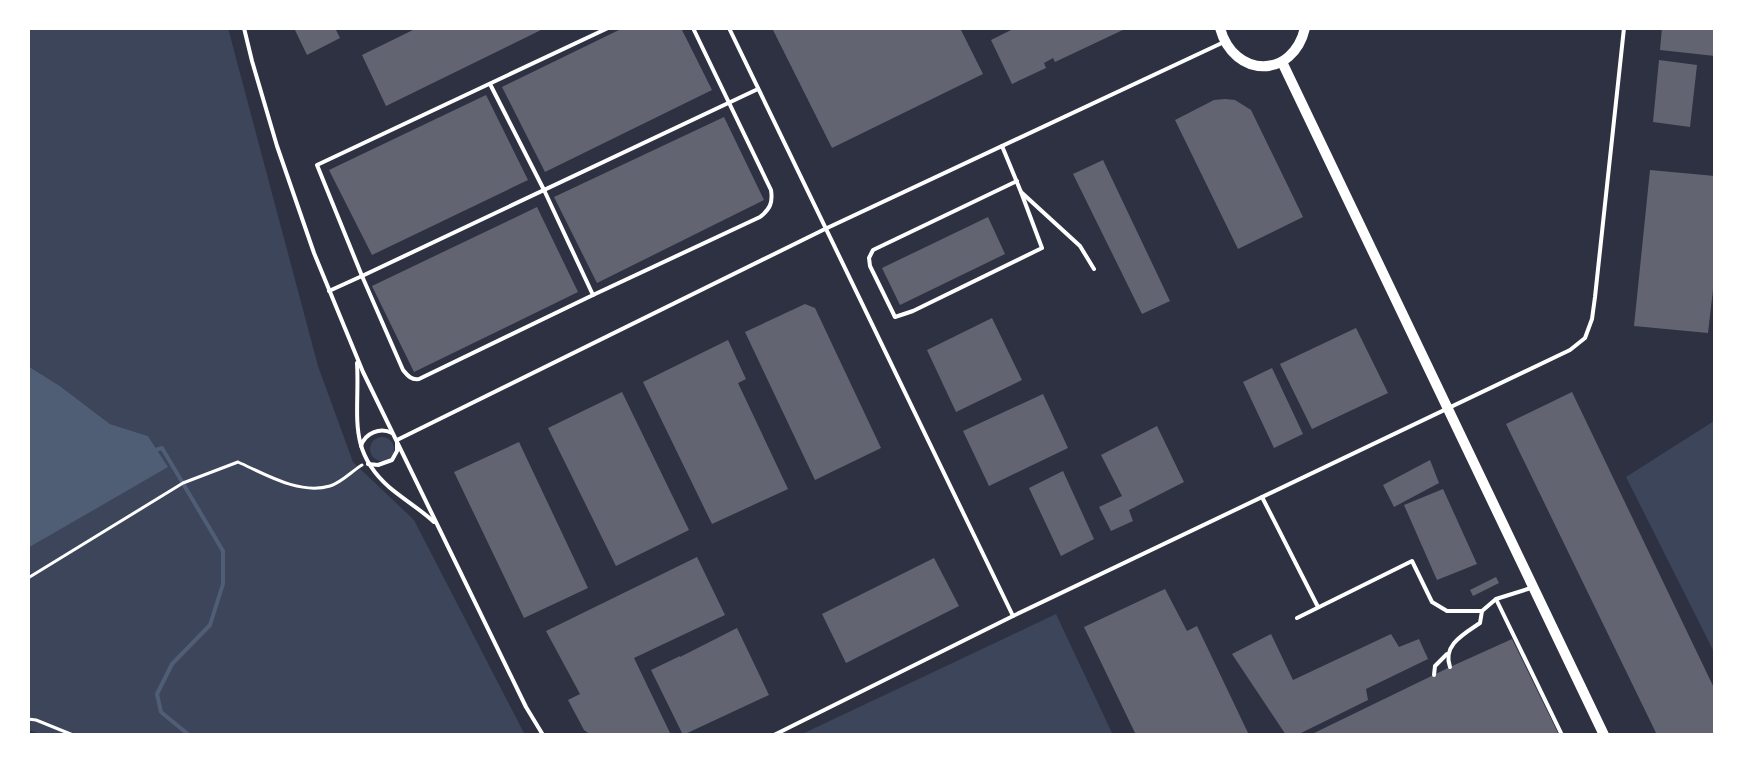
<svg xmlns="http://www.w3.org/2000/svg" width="1743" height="763" font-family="'Alegreya Sans',sans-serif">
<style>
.green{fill:#3c4559}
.water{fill:#4f5d75}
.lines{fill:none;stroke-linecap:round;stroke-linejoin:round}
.stream{stroke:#4f5d75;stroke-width:4}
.building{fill:#626471}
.path{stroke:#fff;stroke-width:3}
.service{stroke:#fff;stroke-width:4}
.tertiary{stroke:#fff;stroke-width:10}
</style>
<rect width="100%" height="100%" fill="#2d3142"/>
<g class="green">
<polygon points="28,28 228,28 318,366 353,462 414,520 525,735 44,735 28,730 28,548 167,466 148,436 110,424 60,386 28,366"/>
<polygon points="1715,415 1715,654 1626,477 1714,421"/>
<circle cx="382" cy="449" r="12"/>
<polygon points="1056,614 1113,735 800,735"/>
</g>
<polygon class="water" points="28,366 60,386 110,424 148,436 168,467 28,548"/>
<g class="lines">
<polyline class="stream" points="152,451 162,448 223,551 223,584 210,625 172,664 157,694 161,712 189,735"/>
</g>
<g class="building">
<polygon points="294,28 335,28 340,38 307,55"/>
<polygon points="417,28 545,28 386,106 362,55"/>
<polygon points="623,28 681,28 712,90 545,172 502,87"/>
<polygon points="772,28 960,28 983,74 832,148"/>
<polygon points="1015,28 1127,28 1055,62 1053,58 1044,63 1046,68 1012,84 991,40"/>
<polygon points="1662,28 1715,28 1715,56 1660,50"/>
<polygon points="1659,60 1697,65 1690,127 1653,122"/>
<polygon points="486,95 528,180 372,255 329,170"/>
<polygon points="1225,99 1235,100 1251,110 1303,217 1238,249 1175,120 1214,100"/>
<polygon points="724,117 764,200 597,283 554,197"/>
<polygon points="1103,160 1170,301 1142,314 1073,174"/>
<polygon points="1650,170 1715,176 1715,272 1708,333 1634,326"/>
<polygon points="537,207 578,292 414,372 372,286"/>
<polygon points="988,217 1005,254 900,305 882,268"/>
<polygon points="805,304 815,308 881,448 815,480 745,332"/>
<polygon points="992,318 1022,380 956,412 927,350"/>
<polygon points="1356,328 1388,393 1312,429 1280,364"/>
<polygon points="728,340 746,379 738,383 788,489 712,524 643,382"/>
<polygon points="1272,368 1303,434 1274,448 1243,382"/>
<polygon points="622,392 689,530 616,566 548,428"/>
<polygon points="1572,392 1715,690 1715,735 1657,735 1506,424"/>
<polygon points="1043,394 1068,448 989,486 963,431"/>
<polygon points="1157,426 1184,482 1129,510 1133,521 1111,531 1099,507 1122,496 1101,455"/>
<polygon points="519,442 588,588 524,618 454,472"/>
<polygon points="1430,460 1439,483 1394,507 1383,485"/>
<polygon points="1063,471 1094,539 1061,556 1029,488"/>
<polygon points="1443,489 1477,564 1437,580 1404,505"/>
<polygon points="697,557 725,615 634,658 671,735 591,735 584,730 568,700 580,694 546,631"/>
<polygon points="934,558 959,606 846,663 822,614"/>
<polygon points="1496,577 1499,583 1473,596 1470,590"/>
<polygon points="1165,589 1187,631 1197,626 1249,735 1136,735 1084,627"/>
<polygon points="737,628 769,695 683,735 651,670 680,656 680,657"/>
<polygon points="1271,634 1293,680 1391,634 1399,647 1419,639 1428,659 1366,689 1368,700 1297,735 1286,735 1232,654"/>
<polygon points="1512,639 1559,735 1310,735 1450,667"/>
</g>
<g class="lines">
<g class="path">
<path d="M28 578 183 483 238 462C265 474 299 495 330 486 341 483 352 471 362 465"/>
<polyline points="28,719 36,720 73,735"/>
</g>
<g class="service">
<polyline points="244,28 252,61 277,146 314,253 363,372 526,707 543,735"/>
<polyline points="608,28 317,165 362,276 758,89"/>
<polyline points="729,28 1013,616"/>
<polyline points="1002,146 1021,192 1080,246 1094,269"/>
<polyline points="1017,181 873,250 869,258 870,266 895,317 913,311 1042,248 1021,192"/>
<path d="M329 291 362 276 403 370C408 376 411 380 419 379L593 295 544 190 490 84"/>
<path d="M593 295 760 217C770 209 773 203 771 190L693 28"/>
<path d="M357 363C360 414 346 449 389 487 403 499 420 509 434 522"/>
<path d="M361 446C365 433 380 427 392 433"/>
<polyline points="368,464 378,465 392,460 397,451 397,440 825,229 1224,42"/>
<polyline points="1262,497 1318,607"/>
<polyline points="1496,599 1562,735"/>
<polyline points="1297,618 1412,561 1432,602 1447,611 1482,611 1496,599 1531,588"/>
<path d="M1450 667C1442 645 1464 634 1480 623L1482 611"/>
<polyline points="1434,675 1435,666 1447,654"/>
<polyline points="774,735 1013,616 1570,350 1585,338 1592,319 1595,297 1624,28"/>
</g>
<g class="tertiary">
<path d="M1220 28C1234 79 1293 79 1305 28"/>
<polyline points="1282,62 1604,735"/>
</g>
</g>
<rect width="1743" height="763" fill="none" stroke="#ffffff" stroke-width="60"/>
</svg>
